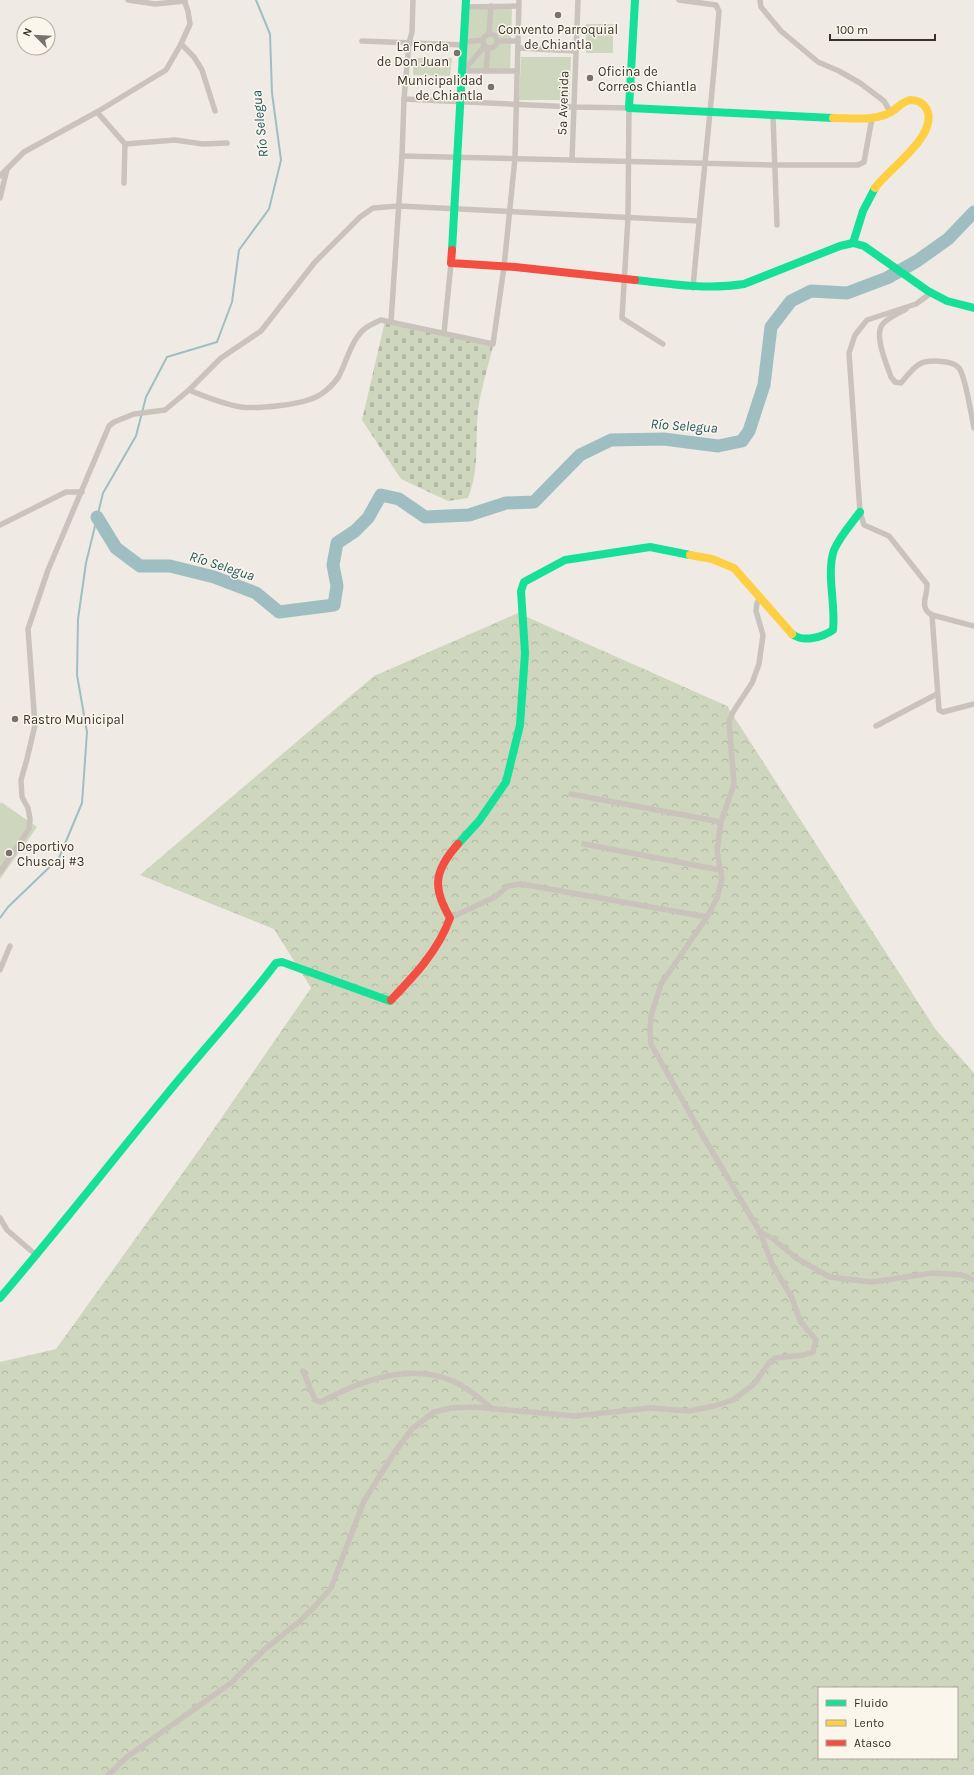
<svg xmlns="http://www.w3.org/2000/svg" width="974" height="1775" font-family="Karla,sans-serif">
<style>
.forest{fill:url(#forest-crowns);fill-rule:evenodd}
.cemetery{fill:url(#cemetery-stones)}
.park{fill:#cfd6be}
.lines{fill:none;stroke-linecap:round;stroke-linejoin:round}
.stream{stroke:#9fbec1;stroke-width:2}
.river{stroke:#9fbec1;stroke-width:13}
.street{stroke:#c9c3bc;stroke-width:5.5}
.fast{stroke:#16e098;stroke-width:8}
.slow{stroke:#ffcf43;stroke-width:8}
.jam{stroke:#f24e42;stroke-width:8}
.poi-dot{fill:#79726b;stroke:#fbf6ec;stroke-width:1.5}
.labels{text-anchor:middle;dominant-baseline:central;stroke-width:3;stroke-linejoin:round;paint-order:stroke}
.poi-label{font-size:13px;fill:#3a312a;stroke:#fbf6ec;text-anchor:start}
.street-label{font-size:13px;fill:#3a312a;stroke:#fbf6ec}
.water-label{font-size:14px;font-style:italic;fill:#1d545e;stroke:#fbf6ec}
</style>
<defs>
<pattern id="forest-crowns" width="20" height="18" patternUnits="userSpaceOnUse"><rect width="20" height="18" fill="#cfd6be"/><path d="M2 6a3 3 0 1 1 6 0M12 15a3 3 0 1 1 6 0" fill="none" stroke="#b2b8a3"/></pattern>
<pattern id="cemetery-stones" width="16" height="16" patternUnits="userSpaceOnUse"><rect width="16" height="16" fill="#cfd6be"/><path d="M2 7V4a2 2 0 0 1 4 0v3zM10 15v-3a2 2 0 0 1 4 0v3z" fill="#b2b8a3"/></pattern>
</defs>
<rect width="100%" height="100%" fill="#efebe4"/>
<path class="forest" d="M518 613 727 706 936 1030 974 1073V1775H0V1362L56 1349 202 1146 311 988 274 929 140 875 374 676ZM819 1688H957V1758H819Z"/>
<path class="cemetery" d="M385 321 493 346C488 367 481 389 478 410 475 441 480 468 468 498L448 501 401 479 362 420Z"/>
<g class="park">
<polygon points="468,8 512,8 510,72 465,69"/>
<rect x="586" y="24" width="27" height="29"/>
<polygon points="521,57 571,57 569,100 519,100"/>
<polygon points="413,58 452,58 450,76 413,75"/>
<polygon points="1,802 37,827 0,879 0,804"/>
</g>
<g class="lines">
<polyline class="stream" points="0,918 8,907 59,858 82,803 87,732 77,675 78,619 86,563 103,493 136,436 146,397 167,357 217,342 232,302 239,250 269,209 281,160 272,93 270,34 256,0"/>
<polyline class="river" points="97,517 116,548 140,566 170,566 214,577 256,593 279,612 334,605 337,586 333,565 337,543 355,531 368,518 381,495 399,499 425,517 469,515 506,503 534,502 580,455 611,440 664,439 718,446 742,441 749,431 764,385 771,327 791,301 811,291 847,293 887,278 917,261 948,239 974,212"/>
<g class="street">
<polyline points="128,0 155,4 185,1"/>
<path d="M679 0 716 5 719 11C712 103 701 195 693 288"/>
<polyline points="760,0 761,7 781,31 818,62 839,71 860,83 884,101 891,113"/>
<polyline points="465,7 518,6"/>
<circle cx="490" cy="41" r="7"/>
<polyline points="489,34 491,6"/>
<polyline points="362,41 464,45"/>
<polyline points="497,41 518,41"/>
<polyline points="464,42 483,40"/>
<polyline points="181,44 194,57 202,70 215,111"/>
<polyline points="518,48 576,51"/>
<polyline points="486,70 488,48"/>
<polyline points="463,71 517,71"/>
<polyline points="463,71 485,46"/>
<polyline points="404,99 574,107 629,108 628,218 622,318 663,344"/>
<polyline points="97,112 125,144 124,183"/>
<polyline points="773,116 777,225"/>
<polyline points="125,144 175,140 203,144 227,143"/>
<polyline points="402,156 774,165 858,165 864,162 872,118"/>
<polyline points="572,159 578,0"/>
<polyline points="0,176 24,152 97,112 166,70 181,44 190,24 188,11 184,0"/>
<polyline points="0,198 7,169"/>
<path d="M931 293 916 304 867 320 855 335 849 353 860 512 864 525 889 536 927 584C928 596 918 607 932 615L974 626"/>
<path d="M906 309C899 313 887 318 882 325 874 336 887 365 891 377L895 382 901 383C906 377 912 369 918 365 926 359 953 360 959 368 966 377 971 415 974 428"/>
<polyline points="391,322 402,156 404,99 409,43 412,32 413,0"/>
<polyline points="444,333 451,263"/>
<path d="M189 390C206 397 223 404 241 407 257 409 296 405 311 399 321 396 333 386 339 376 347 361 352 337 367 327 371 324 377 322 381 320L493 344 504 267 515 158 519 0"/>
<polyline points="0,525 66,492 82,492"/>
<polyline points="760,598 757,603 756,611 763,635 759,664 752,683 733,712 729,722 734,784 721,822 717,851 722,878 717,898 707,917 661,984 651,1016 650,1030 651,1044 697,1126 760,1232 772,1238 796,1258 830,1277 872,1282 933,1273 962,1275 974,1280"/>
<polyline points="932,615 939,710 943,712 974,704"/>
<polyline points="876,726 937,694"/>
<polyline points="571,794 721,822"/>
<polyline points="584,844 720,870"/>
<polyline points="0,872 29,829 30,819 28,808 22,797 21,780 27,759 35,725 28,629 48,570 109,426 114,422 134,414 165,410 189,390 221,358 261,331 315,262 360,217 373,208 399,206 699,221"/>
<polyline points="450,918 495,897 508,886 521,884 707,917"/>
<polyline points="0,970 10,946"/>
<polyline points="0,1218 7,1230 36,1255"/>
<path d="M303 1371 315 1400 321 1402C359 1381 408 1363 450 1380 466 1386 480 1399 493 1409"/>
<polyline points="108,1775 127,1757 231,1683 265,1649 299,1622 316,1605 331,1588 364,1501 394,1453 412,1429 434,1412 451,1408 475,1407 575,1416 650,1408 689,1411 714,1406 733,1400 754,1384 769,1363 775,1358 804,1355 813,1352 816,1340 800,1321 792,1298 772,1264 760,1232"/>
</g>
<g class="fast">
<polyline points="635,0 629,108 833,118"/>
<polyline points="853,243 863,211 875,188"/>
<polyline points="452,250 466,0"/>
<path d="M635 280C672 284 707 290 744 284L840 246 853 243 864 246 928 291 947 301 974 308"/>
<path d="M792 634C803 643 823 637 833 630 836 605 826 573 834 550 840 536 851 524 860 512"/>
<polyline points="458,844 479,821 506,782 520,725 525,653 521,591 524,582 565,560 650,547 690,555"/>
<path d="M0 1298C57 1231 111 1162 167 1094 203 1050 242 1008 276 963L282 962 390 1001 391 1000"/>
</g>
<g class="slow">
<path d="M833 118C850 118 871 121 887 114 896 111 901 101 911 100 917 100 923 103 926 108 941 134 888 169 875 188"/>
<polyline points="690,555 712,559 734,568 792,634"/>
</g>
<g class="jam">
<polyline points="452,250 451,263 515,267 635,280"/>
<path d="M391 1000C415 975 438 951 450 918 432 887 434 871 458 844"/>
</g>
</g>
<g class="poi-dot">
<circle cx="558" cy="15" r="4"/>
<circle cx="457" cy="53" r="4"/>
<circle cx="590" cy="78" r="4"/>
<circle cx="491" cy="87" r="4"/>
<circle cx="15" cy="719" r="4"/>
<circle cx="9" cy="853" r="4"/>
</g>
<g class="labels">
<g class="poi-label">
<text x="558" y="29" text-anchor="middle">Convento Parroquial<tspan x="558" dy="15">de Chiantla</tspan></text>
<text x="449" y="46" text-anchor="end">La Fonda<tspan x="449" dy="15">de Don Juan</tspan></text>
<text x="598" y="71">Oficina de<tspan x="598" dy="15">Correos Chiantla</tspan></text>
<text x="483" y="80" text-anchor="end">Municipalidad<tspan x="483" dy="15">de Chiantla</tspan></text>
<text x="23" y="719">Rastro Municipal</text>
<text x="17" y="846">Deportivo<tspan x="17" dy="15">Chuscaj #3</tspan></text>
</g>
<g class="street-label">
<text transform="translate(563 103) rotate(-88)">5a Avenida</text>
</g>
<g class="water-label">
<text transform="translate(260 124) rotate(-96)">Río Selegua</text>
<text transform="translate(684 426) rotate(4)">Río Selegua</text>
<text transform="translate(222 566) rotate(18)">Río Selegua</text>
</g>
</g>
<rect x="818" y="1687" width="140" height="72" fill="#fbf6ec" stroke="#aea79e"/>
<rect x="826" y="1700" width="20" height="6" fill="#16e098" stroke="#aea79e"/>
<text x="854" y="1707" font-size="12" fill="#3a312a">Fluido</text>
<rect x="826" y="1720" width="20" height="6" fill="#ffcf43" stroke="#aea79e"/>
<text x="854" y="1727" font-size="12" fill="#3a312a">Lento</text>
<rect x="826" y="1740" width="20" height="6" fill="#f24e42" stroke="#aea79e"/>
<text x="854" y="1747" font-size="12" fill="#3a312a">Atasco</text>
<g transform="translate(36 36) rotate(294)"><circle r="19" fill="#fbf6ec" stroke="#aea79e"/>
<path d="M0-3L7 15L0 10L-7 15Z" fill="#79726b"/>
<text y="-6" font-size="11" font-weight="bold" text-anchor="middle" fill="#3a312a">N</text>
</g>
<path d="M830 34v6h105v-6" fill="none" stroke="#3a312a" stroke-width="2"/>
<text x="836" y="34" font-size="12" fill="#3a312a" stroke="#fbf6ec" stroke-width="3" paint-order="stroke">100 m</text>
</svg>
